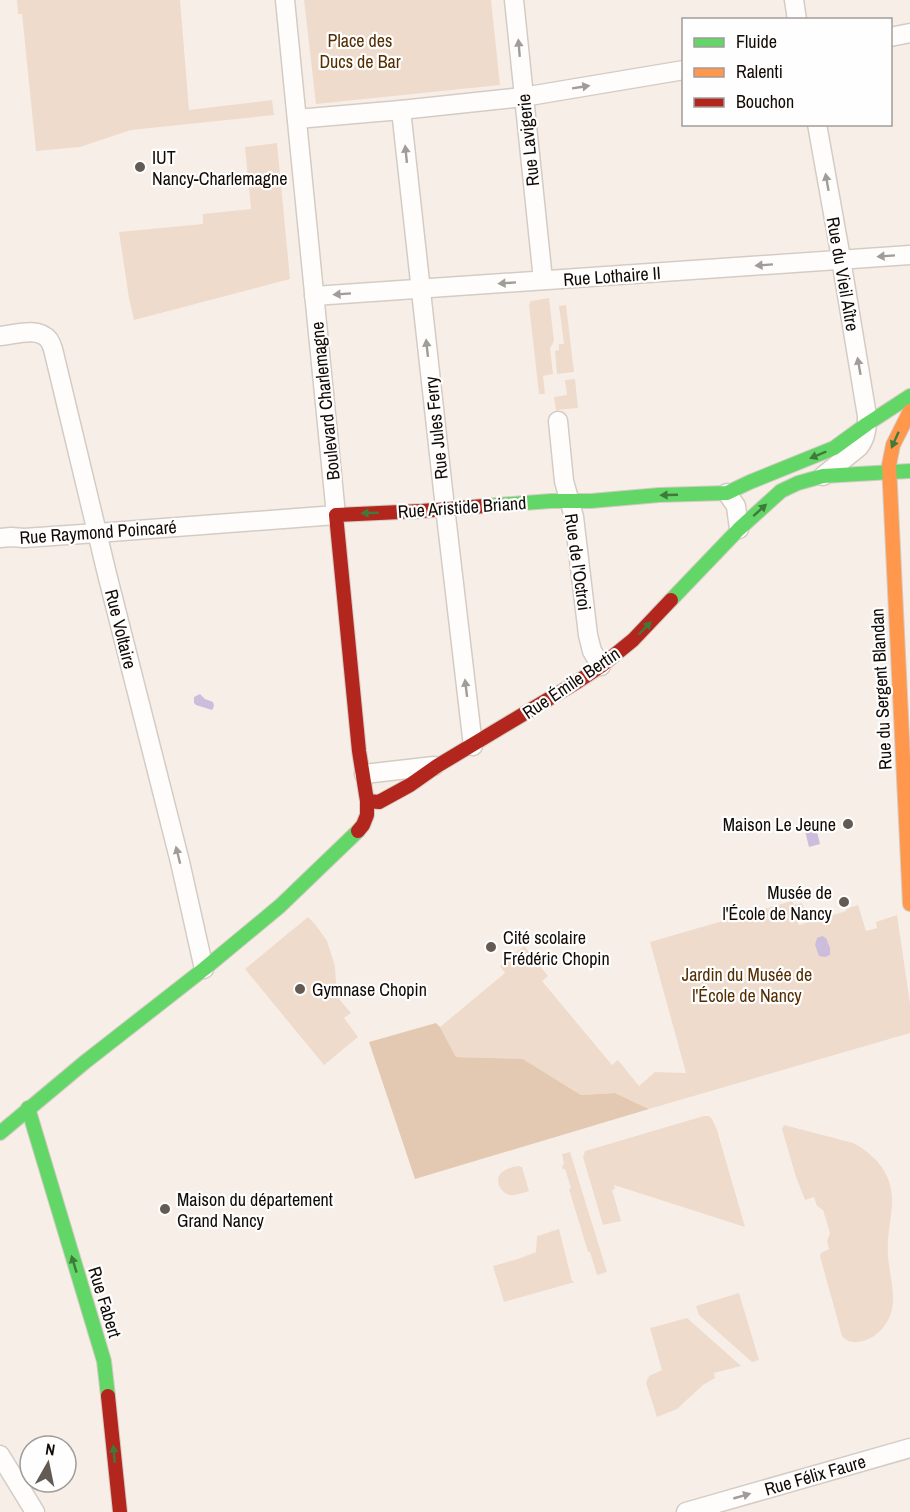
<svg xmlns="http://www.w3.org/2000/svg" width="910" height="1512" font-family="'Archivo Narrow',sans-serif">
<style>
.green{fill:#efdbcb}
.forest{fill:#e4c9b2}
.water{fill:#ccbddc}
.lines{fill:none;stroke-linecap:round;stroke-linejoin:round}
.street-casing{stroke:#d4ccc4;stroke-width:21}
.fast-casing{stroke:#d4ccc4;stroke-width:16}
.slow-casing{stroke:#d4ccc4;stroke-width:16}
.jam-casing{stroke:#d4ccc4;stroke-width:16}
.street{stroke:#fefdfb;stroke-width:18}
.fast{stroke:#63d668;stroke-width:14}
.slow{stroke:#ff974d;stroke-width:14}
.jam{stroke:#b3261e;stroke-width:14}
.oneway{fill:#a09c98}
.oneway2{fill:#3f7a3b}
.poi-dot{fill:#625a53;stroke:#fefefe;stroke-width:2}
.labels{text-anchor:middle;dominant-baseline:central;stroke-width:4.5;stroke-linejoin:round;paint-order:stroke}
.park-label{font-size:18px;fill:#542d00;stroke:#fefefe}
.street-label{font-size:18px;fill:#120a04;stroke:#fefefe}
.poi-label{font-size:18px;fill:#120a04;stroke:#fefefe;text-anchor:start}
</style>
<rect width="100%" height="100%" fill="#f7efe7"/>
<g class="green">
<polygon points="17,0 180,0 189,110 272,100 274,115 131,130 80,147 36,151 22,14 18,14"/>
<polygon points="304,0 491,0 500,85 316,104"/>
<polygon points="277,143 290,279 134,320 129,298 119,232 203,224 203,214 251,209 245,147"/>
<polygon points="549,298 554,341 550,348 553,374 543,376 545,394 539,394 529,305 531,301"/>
<polygon points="566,305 574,372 557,374 555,351 559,350 559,344 564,344 559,306"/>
<polygon points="575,379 578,408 556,410 554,397 567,395 565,380"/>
<polygon points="792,901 794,905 802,903 804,908 795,911 799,925 846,911 846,909 858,905 866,931 877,928 876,922 897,915 910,1004 910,1033 649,1109 615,1093 581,1095 523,1059 456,1057 440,1027 505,973 500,966 524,946 548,976 542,981 612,1065 618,1060 639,1086 655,1072 686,1073 650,942"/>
<polygon points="308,917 315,924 327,941 335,966 336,983 344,995 339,999 351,1013 344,1018 358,1037 324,1065 245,969"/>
<polygon points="704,1116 709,1116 712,1119 717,1130 745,1227 614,1185 615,1189 612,1190 621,1221 603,1225 583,1157 585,1151"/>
<path d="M784 1125C802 1130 820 1134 838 1139 843 1141 850 1141 855 1144 862 1147 872 1156 877 1161 904 1193 886 1218 888 1254 889 1280 902 1306 882 1329 877 1334 871 1339 863 1341 855 1343 848 1343 842 1336L820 1256 821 1253 829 1249 827 1241 830 1233 823 1210 817 1206 814 1197 805 1200 796 1177 782 1129Z"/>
<polygon points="570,1152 607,1272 597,1275 590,1252 588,1252 569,1189 571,1188 565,1169 563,1169 562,1166 564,1164 562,1154"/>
<path d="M518 1166 522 1167 529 1191C522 1193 515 1196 509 1195 500 1192 495 1182 500 1174 504 1169 512 1167 518 1166Z"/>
<polygon points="559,1229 572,1281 575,1282 504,1302 493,1266 518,1259 536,1252 537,1236"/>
<polygon points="739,1293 759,1360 752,1362 699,1315 696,1306"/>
<polygon points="687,1318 741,1366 714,1373 715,1378 703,1385 677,1409 657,1417 646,1383 649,1376 662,1370 650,1328"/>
</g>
<polygon class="forest" points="436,1023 440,1027 456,1057 523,1059 581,1095 615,1093 649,1109 415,1179 369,1042"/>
<g class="water">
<polygon points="200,694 205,699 213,702 214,706 212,710 196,705 194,703 194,697"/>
<polygon points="814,820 820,844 809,847 803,823"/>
<polygon points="822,936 826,938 830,948 830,955 825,957 819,956 815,945 817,938"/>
</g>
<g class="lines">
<defs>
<g id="street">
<polyline points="514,0 543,280"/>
<polyline points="794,0 797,20"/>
<polyline points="890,37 910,33"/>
<polyline points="401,110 443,490 473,746"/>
<polyline points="297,119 401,110 523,97 684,70"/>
<path d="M817 124 839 247 867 416C867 428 866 438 859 447L823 476"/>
<polyline points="314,296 910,255"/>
<path d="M0 336C14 335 38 326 49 340 51 343 52 346 53 349L107 574 180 862 204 969"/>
<polyline points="558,421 564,481 574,517 588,635 592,651 601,666"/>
<polyline points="727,493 736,506 739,529"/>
<polyline points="0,538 11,537 24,538 97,533 336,515 285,0"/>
<polyline points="364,774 434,766"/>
<polyline points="0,1455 35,1512"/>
<polyline points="686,1512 910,1448"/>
</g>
<g id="fast">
<polyline points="484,506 551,501 591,501 659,495 727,493 750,482 834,448 867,424 910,396"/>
<polyline points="671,600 739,529 781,491 798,483 823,476 910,471"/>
<polyline points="28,1108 104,1361 108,1396"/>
<polyline points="0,1133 85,1062 204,969 280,906 358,831"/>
</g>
<polyline id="slow" points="910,411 893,445 889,465 910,904"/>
<g id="jam">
<polyline points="367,801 379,802 410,785 437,766 577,682 601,666 633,640 671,600"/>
<polyline points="358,831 363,825 367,815 367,801 359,751 336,515 422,511 484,506"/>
<polyline points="108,1396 120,1512"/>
</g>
</defs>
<use href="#street" class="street-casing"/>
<use href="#fast" class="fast-casing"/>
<use href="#slow" class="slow-casing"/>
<use href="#jam" class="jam-casing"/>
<use href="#street" class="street"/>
<use href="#fast" class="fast"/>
<use href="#slow" class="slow"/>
<use href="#jam" class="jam"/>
</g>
<defs><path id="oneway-solid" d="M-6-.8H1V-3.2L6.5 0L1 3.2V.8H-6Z" transform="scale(1.5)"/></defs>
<g class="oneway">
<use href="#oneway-solid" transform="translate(519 48) rotate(-95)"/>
<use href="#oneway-solid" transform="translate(581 87) rotate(-9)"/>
<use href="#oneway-solid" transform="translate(406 154) rotate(-96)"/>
<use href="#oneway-solid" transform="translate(827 182) rotate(-100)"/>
<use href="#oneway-solid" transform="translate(886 256) rotate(176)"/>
<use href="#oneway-solid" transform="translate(764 265) rotate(176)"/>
<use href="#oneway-solid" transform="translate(507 283) rotate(176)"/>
<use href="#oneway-solid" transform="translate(342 294) rotate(176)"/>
<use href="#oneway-solid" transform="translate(427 348) rotate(-96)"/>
<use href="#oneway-solid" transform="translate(859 366) rotate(-100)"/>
<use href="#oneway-solid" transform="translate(466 688) rotate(-97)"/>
<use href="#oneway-solid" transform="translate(178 855) rotate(-104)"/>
<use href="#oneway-solid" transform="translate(742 1496) rotate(-16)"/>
</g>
<g class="oneway2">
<use href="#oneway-solid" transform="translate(895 440) rotate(114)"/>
<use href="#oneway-solid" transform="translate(818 455) rotate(157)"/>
<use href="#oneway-solid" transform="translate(669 495) rotate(178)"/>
<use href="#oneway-solid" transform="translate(760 510) rotate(-42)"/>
<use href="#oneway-solid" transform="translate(370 513) rotate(178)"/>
<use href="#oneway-solid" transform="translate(645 628) rotate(-46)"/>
<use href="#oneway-solid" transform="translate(74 1264) rotate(-107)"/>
<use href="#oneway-solid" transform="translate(114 1454) rotate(-95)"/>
</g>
<g class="poi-dot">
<circle cx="140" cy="167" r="6"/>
<circle cx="848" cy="824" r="6"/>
<circle cx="844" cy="902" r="6"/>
<circle cx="491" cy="947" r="6"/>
<circle cx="300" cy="989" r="6"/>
<circle cx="165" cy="1209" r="6"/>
</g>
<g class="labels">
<g class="park-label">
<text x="360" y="40">Place des<tspan x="360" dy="21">Ducs de Bar</tspan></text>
<text x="747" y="974">Jardin du Musée de<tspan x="747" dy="21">l'École de Nancy</tspan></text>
</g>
<g class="street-label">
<text transform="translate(528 140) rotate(-96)">Rue Lavigerie</text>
<text transform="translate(843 274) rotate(80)">Rue du Vieil Aître</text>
<text transform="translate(612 276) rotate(-4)">Rue Lothaire II</text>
<text transform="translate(325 401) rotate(-96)">Boulevard Charlemagne</text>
<text transform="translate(436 428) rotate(-96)">Rue Jules Ferry</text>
<text transform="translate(462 507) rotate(-4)">Rue Aristide Briand</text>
<text transform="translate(98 532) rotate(-4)">Rue Raymond Poincaré</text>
<text transform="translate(578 562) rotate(82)">Rue de l'Octroi</text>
<text transform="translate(121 629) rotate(76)">Rue Voltaire</text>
<text transform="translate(571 683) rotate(-34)">Rue Émile Bertin</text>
<text transform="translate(881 689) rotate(-93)">Rue du Sergent Blandan</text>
<text transform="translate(105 1302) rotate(73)">Rue Fabert</text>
<text transform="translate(815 1475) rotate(-16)">Rue Félix Faure</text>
</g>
<g class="poi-label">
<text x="152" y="157">IUT<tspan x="152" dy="21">Nancy-Charlemagne</tspan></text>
<text x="836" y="824" text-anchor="end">Maison Le Jeune</text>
<text x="832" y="892" text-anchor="end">Musée de<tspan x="832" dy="21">l'École de Nancy</tspan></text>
<text x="503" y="937">Cité scolaire<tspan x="503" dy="21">Frédéric Chopin</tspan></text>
<text x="312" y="989">Gymnase Chopin</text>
<text x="177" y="1199">Maison du département<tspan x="177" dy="21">Grand Nancy</tspan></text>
</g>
</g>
<rect x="682" y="18" width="210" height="108" fill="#fefefe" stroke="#a09c9a" stroke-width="1.5"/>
<rect x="694" y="38" width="30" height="9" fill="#63d668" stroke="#a09c9a" stroke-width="1.5"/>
<text x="736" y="48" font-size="18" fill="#120a04">Fluide</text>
<rect x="694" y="68" width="30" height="9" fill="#ff974d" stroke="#a09c9a" stroke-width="1.5"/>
<text x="736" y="78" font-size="18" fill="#120a04">Ralenti</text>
<rect x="694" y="98" width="30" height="9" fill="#b3261e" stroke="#a09c9a" stroke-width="1.5"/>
<text x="736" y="108" font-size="18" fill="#120a04">Bouchon</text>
<g transform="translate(48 1464) rotate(9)"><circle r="28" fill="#fefefe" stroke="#a09c9a" stroke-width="1.5"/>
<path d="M0-4.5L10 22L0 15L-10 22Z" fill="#625a53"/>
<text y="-9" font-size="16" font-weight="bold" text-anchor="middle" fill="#120a04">N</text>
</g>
</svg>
